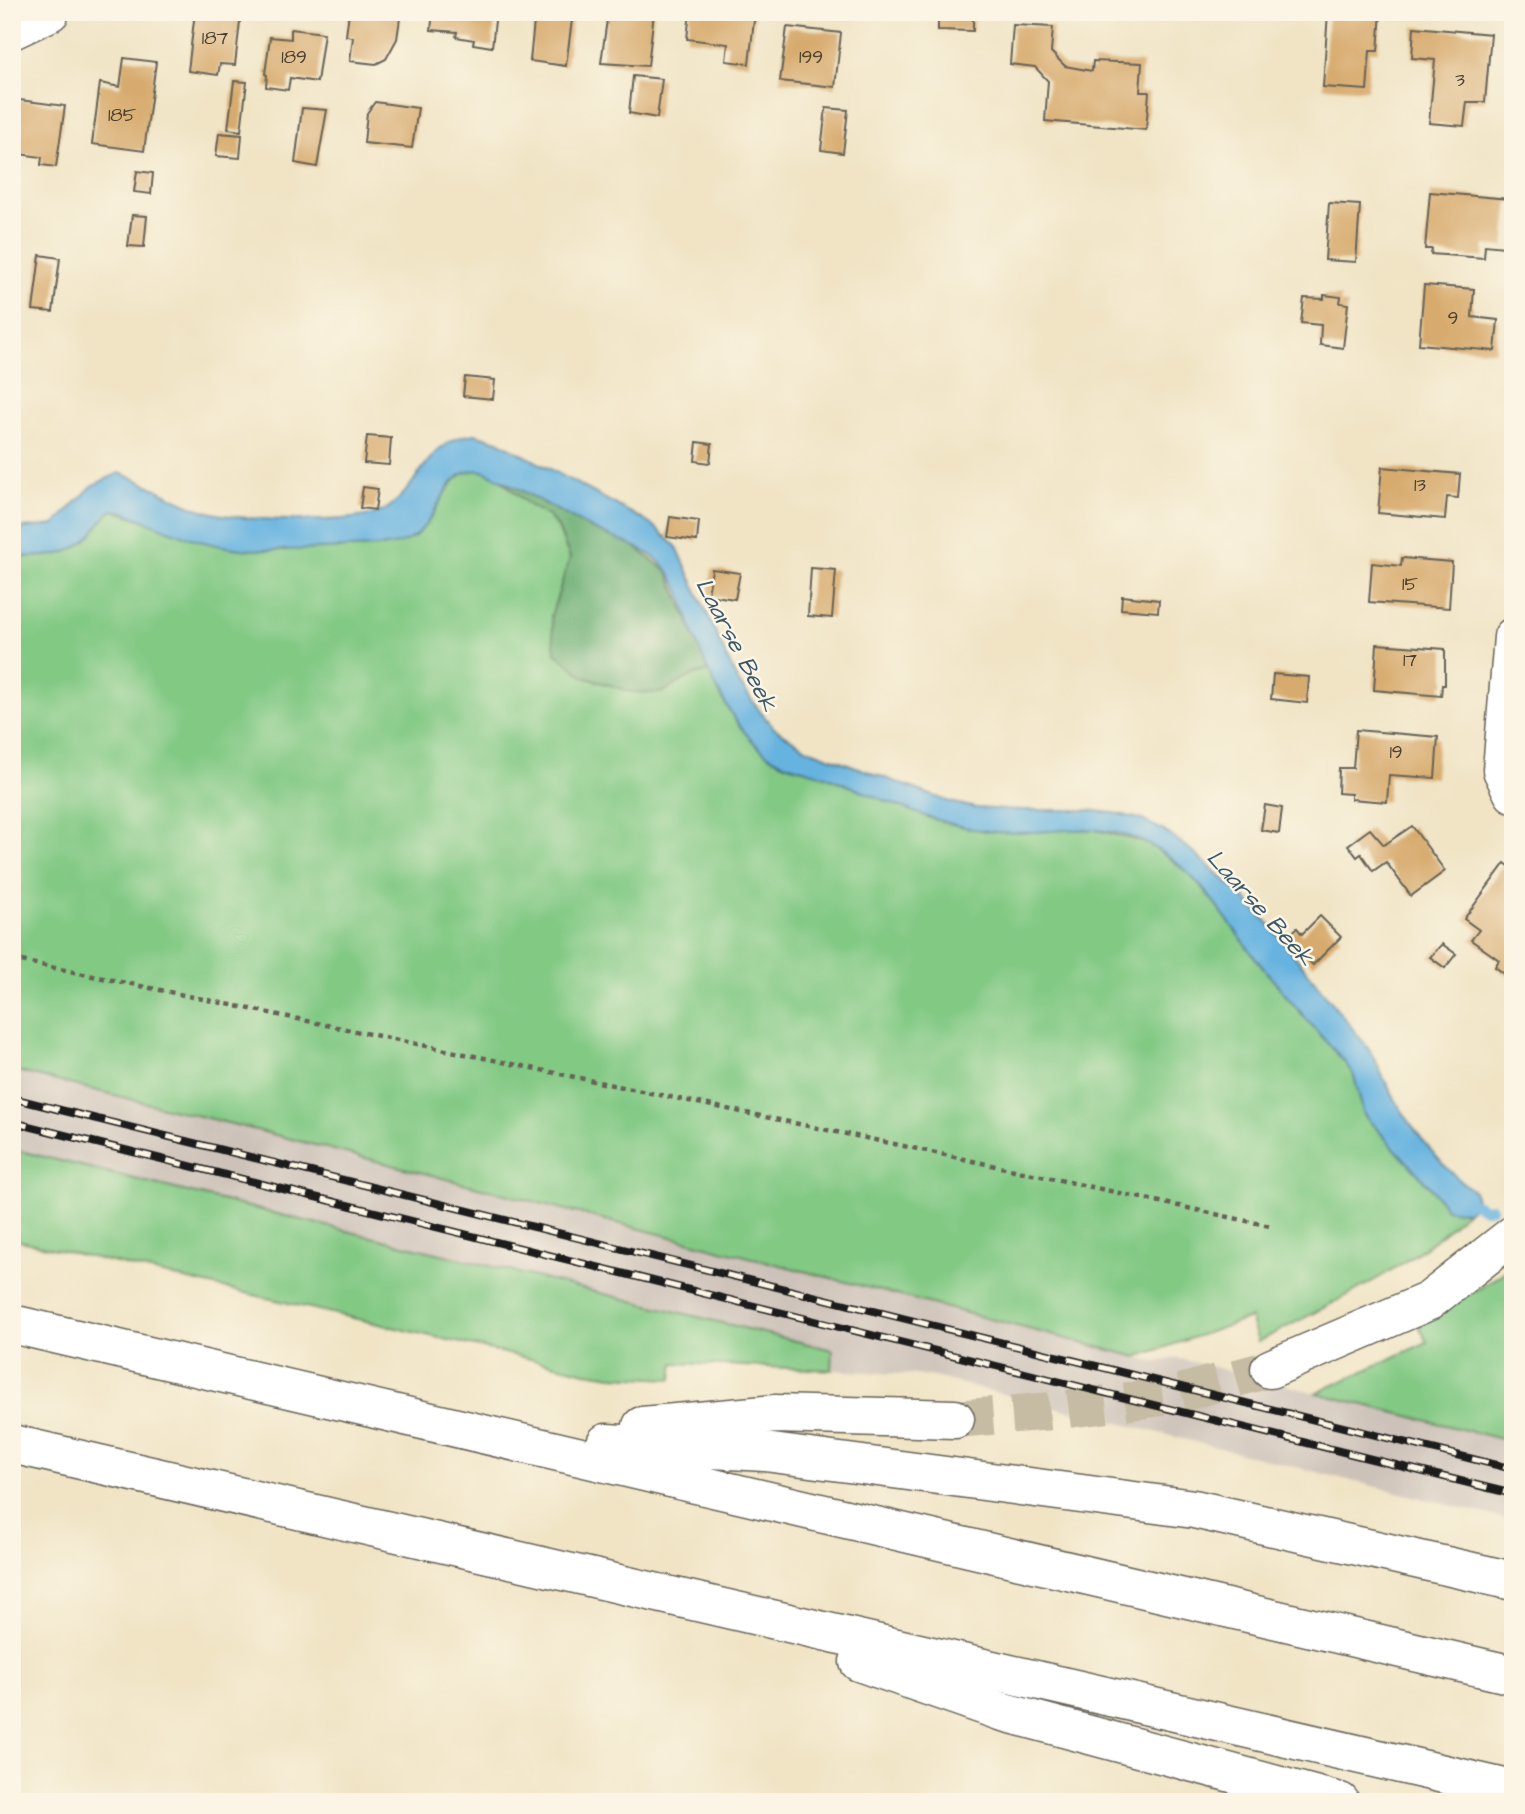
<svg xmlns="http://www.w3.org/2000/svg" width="1525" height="1814" font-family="'Architects Daughter',sans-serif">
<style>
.industrial{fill:#cdc2b9}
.green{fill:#82c984;stroke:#4f7250;stroke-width:2}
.forest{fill:#69ad72;stroke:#426447;stroke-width:2}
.water{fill:#66b3e0;stroke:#41687e;stroke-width:2}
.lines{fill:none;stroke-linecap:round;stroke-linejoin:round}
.stream{stroke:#66b3e0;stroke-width:10}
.building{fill:#d7aa6d}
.motorway-tunnel{stroke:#c6bca3;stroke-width:38;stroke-dasharray:38 19;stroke-linecap:butt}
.minor-casing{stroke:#666257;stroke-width:41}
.motorway-casing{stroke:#666257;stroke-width:41}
.path{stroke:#666257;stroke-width:4.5;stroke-dasharray:5 5;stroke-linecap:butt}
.minor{stroke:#fff;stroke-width:38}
.motorway{stroke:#fff;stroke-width:38}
.rail-casing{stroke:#1c1c1c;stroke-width:8}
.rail{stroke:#fcf5e5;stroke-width:5;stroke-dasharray:16;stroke-linecap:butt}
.labels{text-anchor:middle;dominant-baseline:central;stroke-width:5;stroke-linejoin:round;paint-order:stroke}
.number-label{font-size:19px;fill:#4b4030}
.water-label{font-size:24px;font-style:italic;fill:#3a586a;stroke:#fcf5e5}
</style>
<rect width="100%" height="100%" fill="#fcf5e5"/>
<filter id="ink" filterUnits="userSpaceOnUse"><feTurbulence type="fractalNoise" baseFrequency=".0143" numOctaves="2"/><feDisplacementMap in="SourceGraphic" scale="14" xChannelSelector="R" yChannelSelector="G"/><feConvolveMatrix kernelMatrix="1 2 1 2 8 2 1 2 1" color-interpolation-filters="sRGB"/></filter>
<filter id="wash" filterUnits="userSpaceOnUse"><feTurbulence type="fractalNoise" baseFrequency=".00686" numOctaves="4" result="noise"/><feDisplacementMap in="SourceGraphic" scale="28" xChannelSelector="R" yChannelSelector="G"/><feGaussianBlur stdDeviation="1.57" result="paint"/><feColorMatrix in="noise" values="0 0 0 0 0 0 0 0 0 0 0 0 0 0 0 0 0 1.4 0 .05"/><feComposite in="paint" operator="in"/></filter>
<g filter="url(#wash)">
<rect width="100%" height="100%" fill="#f0e4c5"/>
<polygon class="industrial" points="12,1070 256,1130 1156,1362 1177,1358 1513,1442 1513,1521 930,1376 832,1370 832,1350 12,1149"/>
<g class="green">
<path d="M470 469 483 471 500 479 529 505 548 516 558 528 570 558 551 616 661 693 691 676 709 671 728 707 774 759 790 766 816 772 930 818 961 826 989 831 1071 828 1097 830 1149 844 1188 872 1210 894 1259 963 1344 1061 1354 1076 1364 1115 1431 1188 1446 1208 1466 1212C1409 1270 1329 1304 1258 1342L1250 1318 1137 1357 256 1130 12 1070V557H35L97 528 105 515 113 510 149 522 413 538C418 532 424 527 428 521 441 503 449 478 470 469Z"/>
<polygon points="12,1149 833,1350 832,1370 674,1363 672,1379 612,1376 586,1372 12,1239"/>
<polygon points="1513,1266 1513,1442 1316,1393 1427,1342 1417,1322 1482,1287"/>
</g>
<polygon class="forest" points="500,479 590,528 631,544 668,572 709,671 691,676 661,693 631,692 584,677 555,652 551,616 570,558 558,527 548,516 529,505"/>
<path class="water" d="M475 434 498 441 639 517 656 528 677 547 737 680 762 714 774 728 808 749 950 802 976 808 1010 810H1086L1115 813 1140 819 1163 830 1187 847 1245 898 1270 925 1365 1044C1373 1055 1378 1065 1383 1077 1402 1116 1438 1166 1474 1191L1477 1205 1466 1212 1446 1209 1431 1188 1364 1115 1354 1076 1344 1061C1315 1030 1287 997 1260 964 1226 921 1201 873 1151 846 1096 815 1042 839 986 831 929 823 876 796 823 775 807 769 790 767 775 759 737 738 708 675 694 635 687 615 681 589 669 572 650 546 613 540 587 526 552 508 519 487 483 471 442 465 441 522 410 539 393 549 367 547 348 548 312 549 276 552 241 549 200 545 161 527 124 512L113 510C103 516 99 526 91 535 68 560 44 556 12 557V529L54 525 93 485 119 473C151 483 180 505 213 513 245 521 362 526 388 508 423 483 425 440 475 434Z"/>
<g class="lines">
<polyline class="stream" points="1465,1199 1485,1209 1492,1208"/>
</g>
<g id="blocks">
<g class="building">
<polygon points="195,12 241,13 235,65 220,64 218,75 188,71"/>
<polygon points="349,12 401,12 397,39 386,59 376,64 350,61 353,37 346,36"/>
<polygon points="433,12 496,12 492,47 473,44 474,40 456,37 457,32 431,30"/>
<polygon points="535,12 573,12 566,66 530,61"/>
<polygon points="608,12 654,12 648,66 601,63"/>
<polygon points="690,12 755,12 749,64 726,61 728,44 687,39"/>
<polygon points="938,12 973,12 973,31 938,30"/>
<polygon points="1328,12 1381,12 1378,51 1370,51 1367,90 1323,87"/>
<polygon points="1013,25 1053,27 1051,52 1065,66 1092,71 1093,61 1142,63 1140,92 1149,92 1146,130 1045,121 1048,81 1035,67 1010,64"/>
<polygon points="787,27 841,33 835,87 780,81"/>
<polygon points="1414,27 1491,34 1485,102 1467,102 1464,126 1429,123 1435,60 1412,58"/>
<polygon points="291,29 324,33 317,82 290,78 288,90 266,87 267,75 265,74 270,37 291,39"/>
<polygon points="124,58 156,62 144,151 92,144 100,83 120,87"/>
<polygon points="633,76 662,79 657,118 629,113"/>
<polygon points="234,81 247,82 241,131 228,129"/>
<polygon points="12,99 65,106 56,167 41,165 42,157 12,153"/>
<polygon points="375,102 418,108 412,148 364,143 367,113"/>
<polygon points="302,108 327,110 317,167 295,163"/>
<polygon points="826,108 848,110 843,153 821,150"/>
<polygon points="219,133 242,135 240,158 216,156"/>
<polygon points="137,171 153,173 151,194 134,192"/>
<polygon points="1430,192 1509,199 1504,247 1485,245 1484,258 1431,254 1432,249 1425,249"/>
<polygon points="1329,203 1360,205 1356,262 1325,260"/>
<polygon points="132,215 147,216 144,247 128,246"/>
<polygon points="40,255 60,258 53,312 33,310"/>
<polygon points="1424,285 1474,289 1472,317 1498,320 1495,351 1419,344"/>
<polygon points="1324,295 1341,297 1340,303 1348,304 1343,348 1320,345 1321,325 1301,323 1304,298 1324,299"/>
<polygon points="465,377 495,380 493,399 463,396"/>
<polygon points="367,436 391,438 389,465 364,463"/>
<polygon points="697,442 712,444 710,463 695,461"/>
<polygon points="1382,467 1460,474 1458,498 1447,497 1445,519 1378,513"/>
<polygon points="363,487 378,489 375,510 360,508"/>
<polygon points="670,517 699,521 697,541 667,537"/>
<polygon points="1402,558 1452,562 1449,608 1369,602 1372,563 1401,566"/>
<polygon points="811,568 836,570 832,618 808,616"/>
<polygon points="712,569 740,573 735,599 708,595"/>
<polygon points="1122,596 1159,600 1158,612 1121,609"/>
<polygon points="1377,644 1445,649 1445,685 1442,685 1441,696 1374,690"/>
<polygon points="1273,674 1309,677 1307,703 1271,699"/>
<polygon points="1356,730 1438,737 1435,778 1389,775 1387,802 1351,799 1351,794 1338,793 1339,768 1353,768"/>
<polygon points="1265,805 1282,808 1279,833 1261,830"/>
<polygon points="1412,826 1445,871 1411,896 1386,862 1373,871 1361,854 1357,857 1348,845 1370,829 1384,845"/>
<polygon points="1505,863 1513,869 1513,980 1495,967 1499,960 1471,940 1479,930 1464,919"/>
<polygon points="1320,916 1341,937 1313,965 1286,938 1297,928 1302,934"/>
<polygon points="1442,944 1456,954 1445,968 1430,957"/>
</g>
</g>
</g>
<g filter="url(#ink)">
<use href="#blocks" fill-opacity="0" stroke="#666257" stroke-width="2"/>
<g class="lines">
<polyline class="motorway-tunnel" points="955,1419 1052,1411 1169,1396 1270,1369"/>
<defs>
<g id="minor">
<polyline points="12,30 50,12"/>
<polyline points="1513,637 1502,770 1513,793"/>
</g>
<g id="motorway">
<polyline points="12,1324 1513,1675"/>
<polyline points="1270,1369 1429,1301 1513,1235"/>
<polyline points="642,1426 775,1414 955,1419"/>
<polyline points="606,1443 765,1452 1194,1509 1513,1581"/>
<polyline points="12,1444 1513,1790"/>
<polyline points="859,1662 1000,1711 1340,1802"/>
</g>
</defs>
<use href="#minor" class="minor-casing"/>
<use href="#motorway" class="motorway-casing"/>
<polyline class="path" points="12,959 913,1148 1270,1226"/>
<use href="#minor" class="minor"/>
<use href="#motorway" class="motorway"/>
<defs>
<g id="rail">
<polyline points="12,1098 1513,1469"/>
<polyline points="12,1122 1513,1494"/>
</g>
</defs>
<use href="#rail" class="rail-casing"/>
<use href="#rail" class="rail"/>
</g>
</g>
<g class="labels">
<g class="number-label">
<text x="215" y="38">187</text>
<text x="294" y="57">189</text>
<text x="811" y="57">199</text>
<text x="1460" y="80">3</text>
<text x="122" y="115">185</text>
<text x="1453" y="318">9</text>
<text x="1420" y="485">13</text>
<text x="1410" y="584">15</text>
<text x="1410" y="660">17</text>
<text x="1396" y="752">19</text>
</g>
<g class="water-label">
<text transform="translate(736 645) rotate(62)">Laarse Beek</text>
<text transform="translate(1260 908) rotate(48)">Laarse Beek</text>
</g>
</g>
<rect width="1525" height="1814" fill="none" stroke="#fcf5e5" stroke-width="42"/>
</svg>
